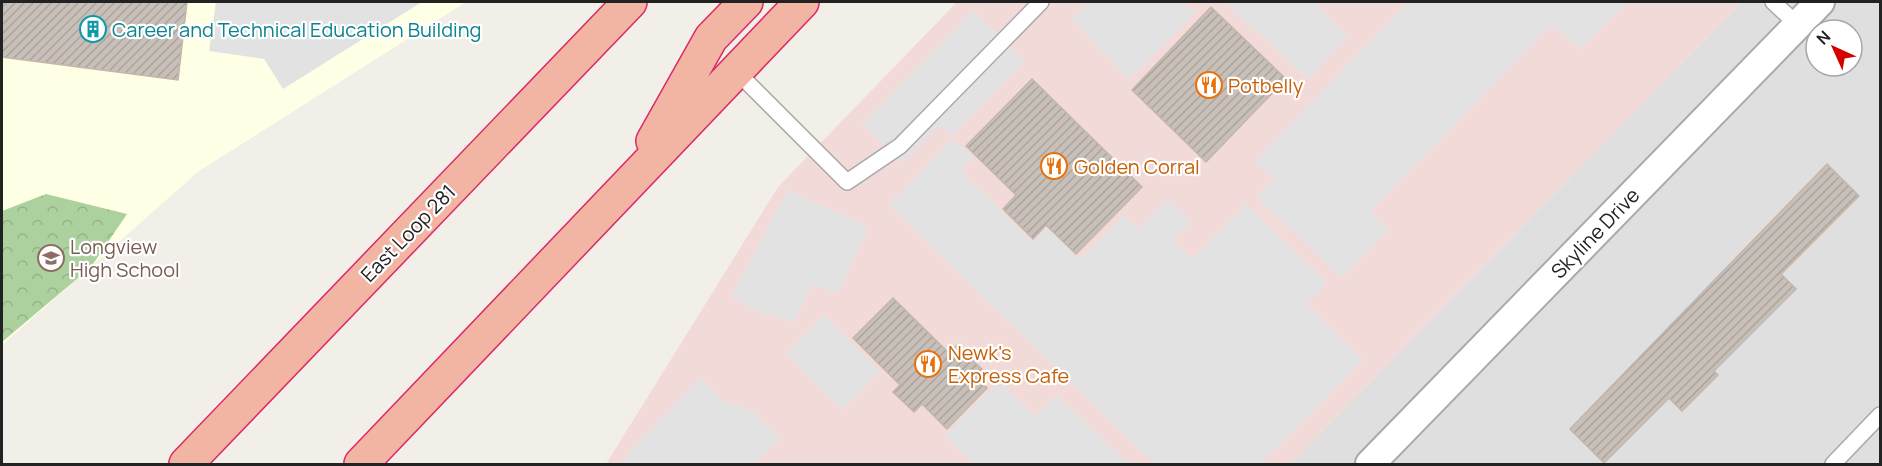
<svg xmlns="http://www.w3.org/2000/svg" width="1882" height="466" font-family="Manrope,sans-serif">
<style>
.residential{fill:#e0dfdf;fill-rule:evenodd}
.commercial{fill:#f2dad9}
.education{fill:#ffffe5}
.forest{fill:url(#forest-crowns)}
.parking{fill:#e2e2e2}
.building{fill:url(#building-hatch);stroke:#c4b6ab;stroke-width:1.5}
.lines{fill:none;stroke-linecap:round;stroke-linejoin:round}
.service-casing{stroke:#a9a9a9;stroke-width:18}
.minor-casing{stroke:#a9a9a9;stroke-width:32}
.trunk-casing{stroke:#dc2a67;stroke-width:36}
.service{stroke:#fff;stroke-width:15}
.minor{stroke:#fff;stroke-width:28}
.trunk{stroke:#f2b4a3;stroke-width:33}
.labels{text-anchor:middle;dominant-baseline:central;stroke-width:4.5;stroke-linejoin:round;paint-order:stroke}
.culture-label{font-size:20px;fill:#0d838f;stroke:#fff;text-anchor:start}
.food-label{font-size:20px;fill:#c56008;stroke:#fff;text-anchor:start}
.street-label{font-size:20px;fill:#222;stroke:#fff}
.education-label{font-size:20px;fill:#785e54;stroke:#fff;text-anchor:start}
</style>
<defs>
<pattern id="forest-crowns" width="20" height="18" patternUnits="userSpaceOnUse" patternTransform="scale(1.5)"><rect width="20" height="18" fill="#add19e"/><path d="M2 6a3 3 0 1 1 6 0M12 15a3 3 0 1 1 6 0" fill="none" stroke="#95b388"/></pattern>
<pattern id="building-hatch" width="6" height="6" patternUnits="userSpaceOnUse" patternTransform="scale(1.5)"><rect width="6" height="6" fill="#c7bfb8"/><path d="M-1 1l2-2M0 6l6-6M5 7l2-2" fill="none" stroke="#aba49e"/></pattern>
</defs>
<rect width="100%" height="100%" fill="#f2efe9"/>
<path class="residential" d="M1742 2H1880V464H1290ZM1816 30H1852V66H1816Z"/>
<polygon class="commercial" points="957,2 1742,2 1290,464 606,464 778,187"/>
<polygon class="education" points="2,2 466,2 199,171 2,345"/>
<polygon class="forest" points="46,194 127,214 91,267 2,342 2,211"/>
<g class="parking">
<polygon points="216,2 422,2 283,89 264,59 209,51"/>
<polygon points="1089,2 1184,2 1196,12 1129,79 1072,20"/>
<polygon points="1225,2 1313,2 1348,36 1308,79"/>
<polygon points="1408,2 1627,2 1580,50 1552,24 1371,211 1389,229 1342,278 1257,197 1274,179 1255,161"/>
<polygon points="973,11 1025,61 952,136 940,125 902,163 862,124"/>
<polygon points="953,139 973,157 961,171 1033,241 1048,228 1079,259 1123,215 1138,229 1168,199 1191,222 1173,240 1192,259 1246,204 1327,283 1306,304 1363,360 1260,464 1154,464 889,205"/>
<polygon points="788,190 868,227 838,293 811,285 795,322 760,313 731,296"/>
<polygon points="824,315 880,372 842,410 786,354"/>
<polygon points="701,377 721,400 752,411 780,438 755,464 621,464 633,448"/>
<polygon points="999,381 1035,416 1057,395 1129,464 974,464 945,436"/>
</g>
<g class="building">
<polygon points="2,2 187,2 178,80 2,57"/>
<polygon points="1211,7 1286,79 1206,162 1132,90"/>
<polygon points="1032,79 1142,187 1076,254 1046,225 1033,239 1003,209 1016,195 966,146"/>
<polygon points="1827,164 1859,196 1781,274 1796,289 1714,371 1718,375 1682,411 1669,398 1604,463 1570,429"/>
<polygon points="893,298 949,353 957,345 988,375 981,382 987,388 947,429 922,404 914,412 893,392 900,385 853,338"/>
</g>
<g class="lines">
<defs>
<g id="service">
<polyline points="1773,2 1798,25"/>
<polyline points="736,71 847,182 900,146 1041,2"/>
<polyline points="1833,464 1880,415"/>
</g>
<polyline id="minor" points="1370,464 1820,2"/>
<g id="trunk">
<polyline points="653,141 711,38 746,2"/>
<polyline points="186,464 630,2"/>
<polyline points="361,464 802,2"/>
</g>
</defs>
<use href="#service" class="service-casing"/>
<use href="#minor" class="minor-casing"/>
<use href="#trunk" class="trunk-casing"/>
<use href="#service" class="service"/>
<use href="#minor" class="minor"/>
<use href="#trunk" class="trunk"/>
</g>
<defs>
<symbol id="building-ring" viewBox="-11 -11 22 22"><circle r="9.5" fill="#fff" stroke="#0f9aa8" stroke-width="1.5"/><path d="M-4-6H4V6H1V3H-1V6H-4ZM-2.5-4.3h1.7v1.8h-1.7ZM.8-4.3h1.7v1.8H.8ZM-2.5-1h1.7V.8h-1.7ZM.8-1h1.7V.8H.8Z" fill="#0f9aa8"/></symbol>
<symbol id="restaurant-ring" viewBox="-11 -11 22 22"><circle r="9.5" fill="#fff" stroke="#e8710a" stroke-width="1.5"/><path d="M-5-6h1v4h1v-4h1v4h1v-4h1v5L-1.5 .5V6h-2V.5L-5-1ZM5-6V6H3V1.5H1.5Q1.5-4 5-6Z" fill="#e8710a"/></symbol>
<symbol id="school-ring" viewBox="-11 -11 22 22"><circle r="9.5" fill="#fff" stroke="#8d6e63" stroke-width="1.5"/><path d="M0-5L7-2L0 1L-7-2ZM-4 1L0 2.5L4 1V4Q0 6-4 4Z" fill="#8d6e63"/></symbol>
</defs>
<g fill-rule="evenodd">
<use href="#building-ring" x="78" y="14" width="30" height="30"/>
<use href="#restaurant-ring" x="1194" y="70" width="30" height="30"/>
<use href="#restaurant-ring" x="1039" y="151" width="30" height="30"/>
<use href="#school-ring" x="36" y="243" width="30" height="30"/>
<use href="#restaurant-ring" x="913" y="349" width="30" height="30"/>
</g>
<g class="labels">
<g class="culture-label">
<text x="112" y="29">Career and Technical Education Building</text>
</g>
<g class="food-label">
<text x="1228" y="85">Potbelly</text>
<text x="1074" y="166">Golden Corral</text>
<text x="948" y="352">Newk's<tspan x="948" dy="23">Express Cafe</tspan></text>
</g>
<g class="street-label">
<text transform="translate(408 233) rotate(-46)">East Loop 281</text>
<text transform="translate(1595 233) rotate(-46)">Skyline Drive</text>
</g>
<g class="education-label">
<text x="70" y="246">Longview<tspan x="70" dy="23">High School</tspan></text>
</g>
</g>
<rect width="1882" height="466" fill="none" stroke="#222222" stroke-width="6"/>
<g transform="translate(1834 48) rotate(315)"><circle r="28" fill="#ffffff" stroke="#a7a7a7" stroke-width="1.5"/>
<path d="M0-4.5L10 22L0 15L-10 22Z" fill="#d40000"/>
<text y="-9" font-size="16" font-weight="bold" text-anchor="middle" fill="#222222">N</text>
</g>
</svg>
